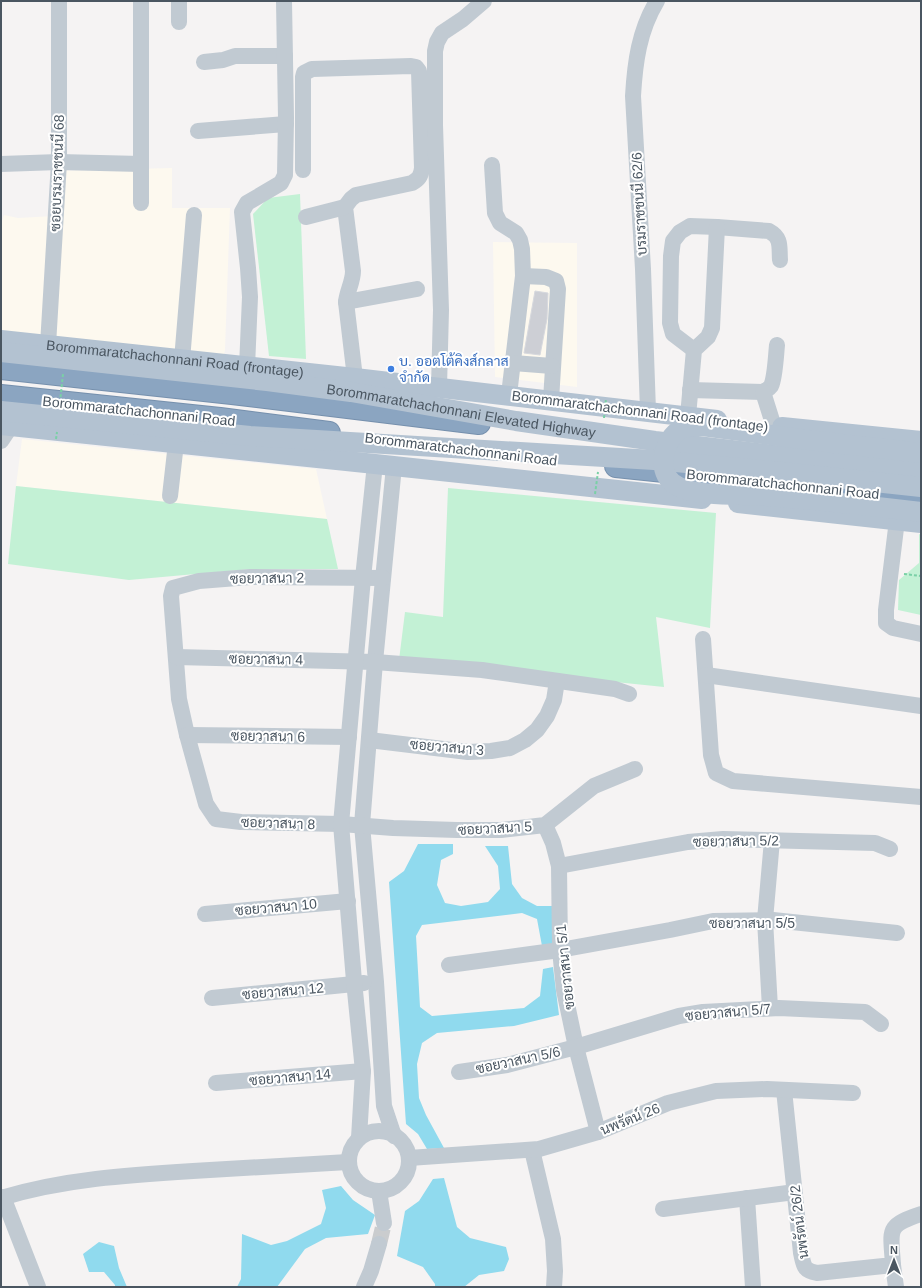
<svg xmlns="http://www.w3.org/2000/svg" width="922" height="1288" font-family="Helvetica,Sarabun,sans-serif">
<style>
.commercial{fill:#fdf9ef}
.green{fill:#c3f1d5}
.water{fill:#90daee}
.building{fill:#cdcfd5;stroke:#d7d9de}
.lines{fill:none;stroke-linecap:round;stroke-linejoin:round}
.minor-tunnel{stroke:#caccce;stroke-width:16;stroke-dasharray:16 8;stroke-linecap:butt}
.highway-casing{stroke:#7690ad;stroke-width:24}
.path{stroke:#7ad0a6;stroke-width:2;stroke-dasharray:3 2;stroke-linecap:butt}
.minor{stroke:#c1cad2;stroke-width:16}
.major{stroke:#b3c2d1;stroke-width:20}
.highway{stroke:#8ba5c1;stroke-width:22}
.path-bridge{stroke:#7ad0a6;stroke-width:2;stroke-dasharray:3 2;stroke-linecap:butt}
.major-bridge{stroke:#b3c2d1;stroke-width:20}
.shop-dot{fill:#3f7fe0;stroke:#fff;stroke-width:1.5}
.labels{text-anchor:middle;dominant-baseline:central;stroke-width:4;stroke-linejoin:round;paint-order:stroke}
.street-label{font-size:14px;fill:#4a5661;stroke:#fff}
.shop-label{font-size:14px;fill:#366cbe;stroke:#fff;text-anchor:start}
</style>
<rect width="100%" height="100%" fill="#f5f3f3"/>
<g class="commercial">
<polygon points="172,168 172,208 230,208 225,350 223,360 1,335 1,224 4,215 18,218 54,216 52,171"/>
<polygon points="493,242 577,243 577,387 495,377"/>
<polygon points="22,439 316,469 327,519 16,486"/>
</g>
<g class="green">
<polygon points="300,194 306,359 269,356 253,214 268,198"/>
<polygon points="16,486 327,519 338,569 251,569 129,580 8,564"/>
<polygon points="448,488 716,513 710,628 656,617 664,687 399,660 405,612 443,617"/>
<polygon points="919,534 921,535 921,615 898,610 899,580 919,563"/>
</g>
<g class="water">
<polygon points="418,844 453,844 453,854 441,860 437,885 445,903 461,906 488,902 500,889 498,866 485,846 508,846 512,884 522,898 537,906 553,906 553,946 542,946 537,919 522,913 422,925 416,936 420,1007 432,1016 524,1008 540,996 543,969 553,967 559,1015 514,1026 437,1033 422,1043 417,1064 419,1098 426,1115 444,1148 427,1149 418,1134 406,1124 389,882 404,871"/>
<polygon points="444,1178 457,1227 470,1238 506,1247 509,1259 504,1271 479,1275 464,1287 435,1287 435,1284 423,1267 397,1256 405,1211 419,1201 433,1179"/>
<polygon points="341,1186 353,1200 375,1215 368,1234 326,1238 305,1249 277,1287 237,1287 241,1279 242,1234 271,1245 287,1241 321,1224 326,1208 322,1190"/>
<polygon points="99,1242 114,1246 119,1268 127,1287 115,1287 115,1285 104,1272 89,1272 83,1254"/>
</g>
<polygon class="building" points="535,291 548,293 547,319 540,355 524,353"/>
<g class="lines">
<polyline class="minor-tunnel" points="379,1244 384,1223"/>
<defs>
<g id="highway">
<polyline points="1,368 232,393 479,423"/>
<polyline points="1,396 220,419 329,433"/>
<polyline points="616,466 921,498"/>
</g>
</defs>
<use href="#highway" class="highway-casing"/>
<polyline class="path" points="904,574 921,576"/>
<g class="minor">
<polyline points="179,1 179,22"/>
<polyline points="204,62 223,60 235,56 285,56"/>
<polyline points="198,131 286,124"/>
<polyline points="1,164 59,162 141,164"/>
<polyline points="492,165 495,213 500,223 516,233 520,240 522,249 523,276 509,395"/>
<path d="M303 170V77L304 73 312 69 411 66 416 67 419 71 422 168C421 176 419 179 412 183L356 195 351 199 345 207 353 271C353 282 347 291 346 302L355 378"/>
<polyline points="141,203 141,1"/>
<polyline points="306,217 345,207"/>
<polyline points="523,276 546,277 556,281 558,289 551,400"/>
<polyline points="346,302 417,289"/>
<polyline points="48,345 59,162 59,1"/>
<path d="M694 350 673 334 670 323 671 256 673 241 680 232 690 226 717 227 769 231C782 238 779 247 780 260"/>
<polyline points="182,360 194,215"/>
<polyline points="513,363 552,366"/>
<polyline points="247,367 250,297 248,268 242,212 247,203 281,183 285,175 286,118 284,1"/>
<polyline points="439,387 441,310 435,125 435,51 437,42 442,33 463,19 484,1"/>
<path d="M690 390 763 392C766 390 769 389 771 386 775 378 776 355 777 345"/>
<polyline points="763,392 774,427"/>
<path d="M648 411 643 269 633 96C635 62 639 31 657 1"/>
<polyline points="688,416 694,350 708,337 712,328 717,227"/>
<polyline points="1,441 11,426"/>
<polyline points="394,466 375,662 362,825 376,982 384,1106 394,1136"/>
<polyline points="170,496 176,443"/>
<polyline points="897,520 886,610 886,623 893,628 921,634"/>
<polyline points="383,578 250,577 199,581 173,588 171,596 179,699 187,735 206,804 216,819 241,822 341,824 393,828 457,830 501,830 545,825 594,786 635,769"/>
<polyline points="703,639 711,755 716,773 733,781 921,797"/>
<polyline points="176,657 375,662 482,670 615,689 629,694"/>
<polyline points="706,675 921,706"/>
<polyline points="187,735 349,737"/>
<polyline points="369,740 468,752 491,751 510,748 525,740 537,730 547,716 554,700 557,681"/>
<polyline points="545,825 553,843 559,866 560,950 564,990 576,1047 598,1132"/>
<polyline points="559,866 688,842 723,839 875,843 890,849"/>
<polyline points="205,914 348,901"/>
<polyline points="449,965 560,950 670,930 713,921 773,920 897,933"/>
<polyline points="212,998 364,983"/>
<polyline points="770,1008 765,920 772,840"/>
<polyline points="459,1072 507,1065 576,1047 679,1016 703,1012 779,1008 865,1012 881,1024"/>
<polyline points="216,1083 363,1071"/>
<path d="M784 1090 801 1253C804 1266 803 1270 817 1273L893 1265C891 1230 885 1226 921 1214"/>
<circle cx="379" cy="1161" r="30"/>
<polyline points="359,1138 363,1071 354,981 341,824 363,578 375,464"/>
<polyline points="532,1150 553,1239 555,1271 554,1287"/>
<polyline points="409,1158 539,1149 598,1132 668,1103 716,1091 767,1089 853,1093"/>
<polyline points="379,1191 384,1223"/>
<polyline points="3,1197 38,1287"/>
<path d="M1 1198C64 1179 128 1175 193 1171 245 1168 297 1165 348 1162"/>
<polyline points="747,1198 753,1287"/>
<polyline points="663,1209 795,1192"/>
<polyline points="893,1265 896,1287"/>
<polyline points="364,1287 371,1271 379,1244"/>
</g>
<g class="major">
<path id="s1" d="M1 340 355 378 717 420"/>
<polyline points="1,425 375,464 702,499"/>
<polyline points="782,427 921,441"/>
<polyline points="738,503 921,523"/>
</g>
<use href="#highway" class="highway"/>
<g class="path-bridge">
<polyline points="60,402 63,374"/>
<polyline points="604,418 606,399"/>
<polyline points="56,439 57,432"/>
<polyline points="595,494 598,472"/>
</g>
<g class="major-bridge">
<path id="s2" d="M1 352 267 381 351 392 516 421 655 441 921 472"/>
<polyline points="1,411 250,436 654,460 782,472 921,487"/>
<path d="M921 453 816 441 702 426C693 426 685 426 678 431 661 444 656 477 679 487 702 497 740 494 766 496 818 500 870 506 921 512"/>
</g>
</g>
<circle class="shop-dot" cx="391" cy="369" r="4"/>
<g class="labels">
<g class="street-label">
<text transform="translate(57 173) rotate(-88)">ซอยบรมราชชนนี 68</text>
<text transform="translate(639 204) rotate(-93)">บรมราชชนนี 62/6</text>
<text stroke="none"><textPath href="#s1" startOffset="175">Borommaratchachonnani Road (frontage)</textPath></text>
<text transform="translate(139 411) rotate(6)">Borommaratchachonnani Road</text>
<text stroke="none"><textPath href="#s2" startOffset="464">Borommaratchachonnani Elevated Highway</textPath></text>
<text transform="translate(640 411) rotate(7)">Borommaratchachonnani Road (frontage)</text>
<text transform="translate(461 449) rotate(7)">Borommaratchachonnani Road</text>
<text transform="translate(783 484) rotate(6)">Borommaratchachonnani Road</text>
<text transform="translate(267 578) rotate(-1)">ซอยวาสนา 2</text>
<text transform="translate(266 659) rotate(1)">ซอยวาสนา 4</text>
<text transform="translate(268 736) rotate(1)">ซอยวาสนา 6</text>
<text transform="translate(447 747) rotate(5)">ซอยวาสนา 3</text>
<text transform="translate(278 823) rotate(2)">ซอยวาสนา 8</text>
<text transform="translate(495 828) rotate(-3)">ซอยวาสนา 5</text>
<text transform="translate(736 841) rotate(-1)">ซอยวาสนา 5/2</text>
<text transform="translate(276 907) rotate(-5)">ซอยวาสนา 10</text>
<text x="752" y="923">ซอยวาสนา 5/5</text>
<text transform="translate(565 967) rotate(-96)">ซอยวาสนา 5/1</text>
<text transform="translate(283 991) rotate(-5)">ซอยวาสนา 12</text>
<text transform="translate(728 1012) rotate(-5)">ซอยวาสนา 5/7</text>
<text transform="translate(518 1060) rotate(-12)">ซอยวาสนา 5/6</text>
<text transform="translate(290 1077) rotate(-5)">ซอยวาสนา 14</text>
<text transform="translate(630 1119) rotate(-22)">นพรัตน์ 26</text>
<text transform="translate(799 1222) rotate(-97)">นพรัตน์ 26/2</text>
</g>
<g class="shop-label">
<text x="399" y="361">บ. ออตโต้คิงส์กลาส<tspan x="399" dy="16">จำกัด</tspan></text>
</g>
</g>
<rect width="922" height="1288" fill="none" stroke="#4a5661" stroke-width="4"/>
<g transform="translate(894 1260)" stroke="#ffffff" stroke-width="3" paint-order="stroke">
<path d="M0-3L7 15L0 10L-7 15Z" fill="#4a5661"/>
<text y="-6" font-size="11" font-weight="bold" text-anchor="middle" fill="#4a5661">N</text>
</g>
</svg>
